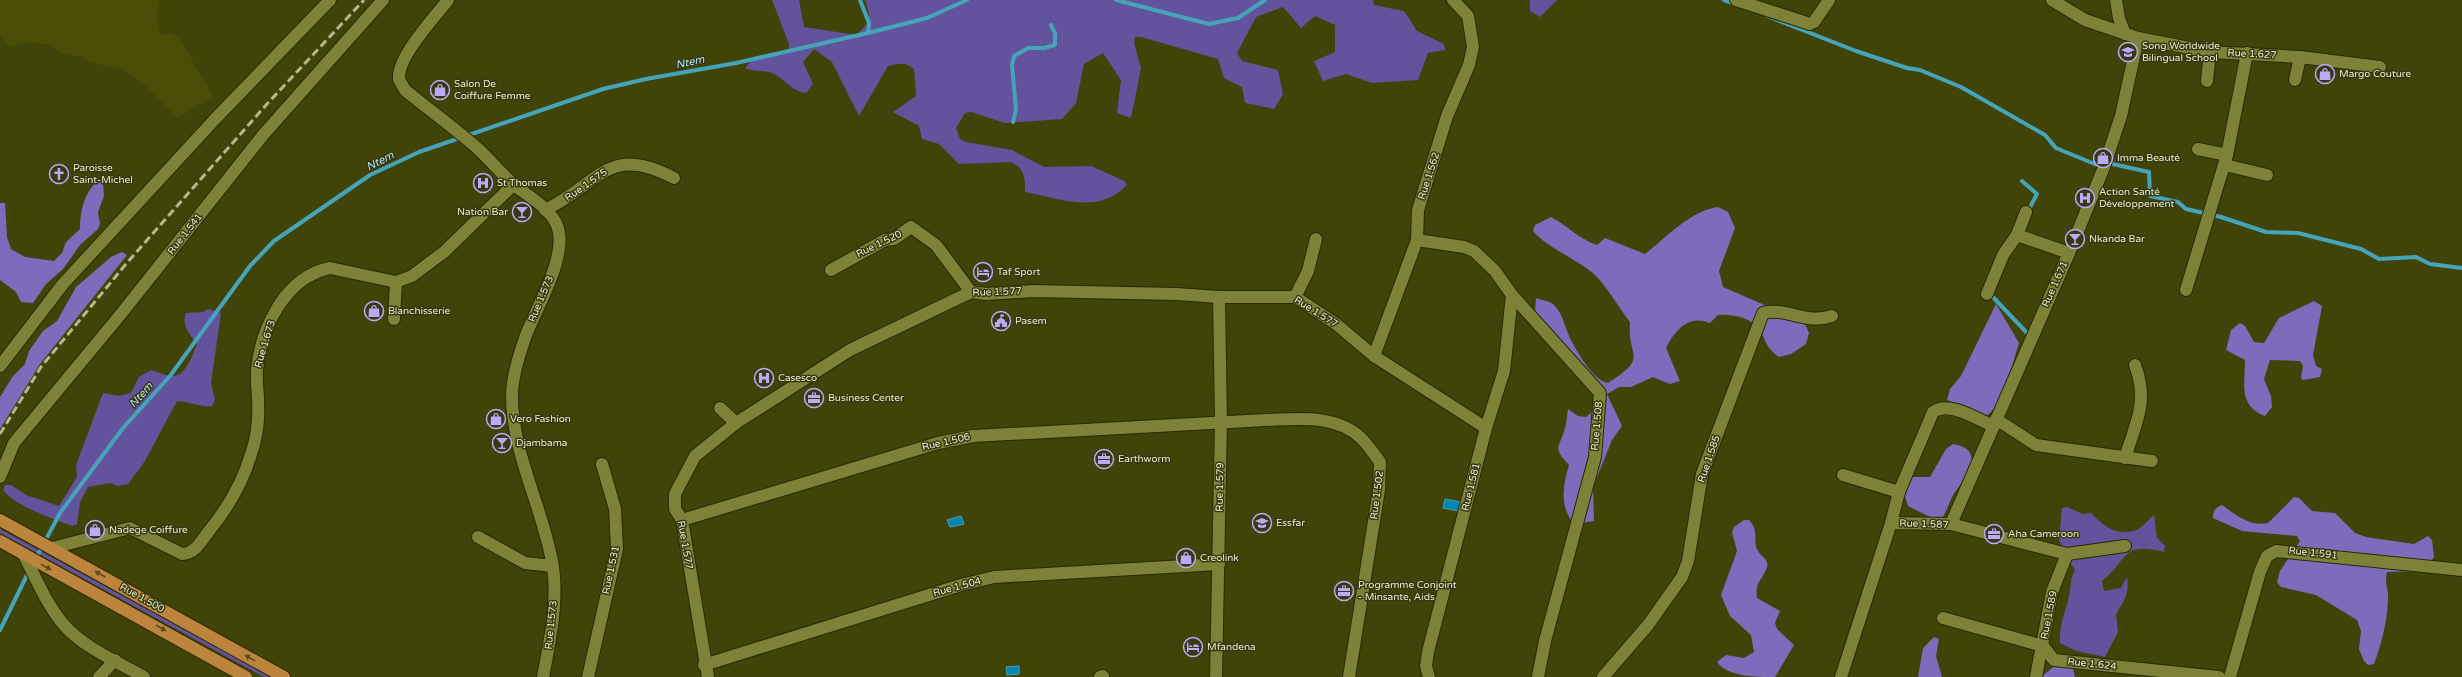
<svg xmlns="http://www.w3.org/2000/svg" width="2462" height="677" font-family="'Varela Round',sans-serif">
<style>
.built{fill:#4a4d08}
.green{fill:#63529c}
.forest{fill:#7d6cbb}
.water{fill:#0085b4;stroke:#46a4ba}
.lines{fill:none;stroke-linecap:round;stroke-linejoin:round}
.stream{stroke:#46a4ba;stroke-width:4}
.minor-casing{stroke:#282902;stroke-width:14}
.major-casing{stroke:#282902;stroke-width:14}
.minor{stroke:#7e8239;stroke-width:12}
.major{stroke:#bd843e;stroke-width:12}
.rail{stroke:#b4b88c;stroke-width:3;stroke-dasharray:8 4;stroke-linecap:butt}
.oneway{fill:#584c1d}
.labels{text-anchor:middle;dominant-baseline:central;stroke-width:3;stroke-linejoin:round;paint-order:stroke}
.poi-label{font-size:10px;fill:#e8ecc7;stroke:#363912;text-anchor:start}
.street-label{font-size:10px;fill:#e8ecc7;stroke:#363912}
.water-label{font-size:11px;font-style:italic;fill:#b0def8;stroke:#363912}
</style>
<rect width="100%" height="100%" fill="#414408"/>
<polygon class="built" points="0,0 159,0 157,17 161,35 171,33 180,39 213,96 178,118 141,81 122,70 90,62 84,57 59,53 51,45 27,42 8,47 0,35"/>
<g class="green">
<path d="M772 0H799L804 27 856 35C872 21 871 19 865 0H1373L1374 5 1404 11 1417 31 1444 44 1445 50 1428 53 1418 80 1372 83 1346 74 1323 81 1314 61 1335 52V25L1315 16 1301 28 1283 7 1256 17 1237 53 1242 61 1278 70 1283 94 1274 109 1245 103 1242 87 1224 78 1218 59 1141 37H1135L1134 43 1141 68 1131 118 1117 113 1121 80 1103 53 1084 64 1076 103 1062 119 1005 123 971 112 965 113 956 128 960 139 966 142 1012 150 1044 167 1091 166 1124 181 1127 185C1098 215 1062 199 1025 192 1025 179 1025 168 1011 162L959 164 939 144 922 139 919 126 893 112 916 96 914 69C905 61 898 64 888 66L859 116 832 62 814 49 803 62 813 84 806 93C794 92 786 81 776 75 768 69 755 73 745 68L753 59 789 50V44Z"/>
<polygon points="1530,0 1557,0 1540,17 1530,11"/>
<path d="M208 309 221 313 211 383 215 400 212 406C204 408 187 401 177 401L145 461 128 484 117 486 111 483 88 487 80 502 77 524 72 526C52 518 16 507 3 490L5 485H11L26 495 59 506 77 477 76 465 103 393 119 396 131 393 139 377 151 370C158 372 166 376 173 376 186 376 193 354 197 344 190 335 181 325 186 313L203 312Z"/>
<path d="M2067 507 2083 514 2091 513C2103 526 2117 537 2136 530 2142 528 2149 519 2154 515L2157 538 2165 546 2164 552C2121 541 2129 559 2102 581L2104 591 2121 588 2127 577C2130 592 2124 602 2116 614L2118 632 2105 657 2076 651 2060 643C2059 625 2065 613 2069 597 2071 586 2070 579 2075 570L2062 550 2059 538 2062 508Z"/>
<polygon points="0,529 271,677 264,677 0,533"/>
</g>
<g class="forest">
<path d="M99 179 103 184 104 196 98 212 100 224 98 229 80 245 63 269 46 284 33 303 21 302 16 292 0 280V203H5L7 237 11 249 25 257 54 261 62 253 66 242 80 229C80 210 84 193 99 179Z"/>
<path d="M1718 207 1728 212 1735 228 1719 271 1723 287 1804 322 1809 333 1806 344 1791 354 1779 357C1763 346 1767 338 1757 327 1749 317 1730 314 1718 315L1710 323C1689 314 1675 330 1666 348L1680 381 1670 384 1653 377 1631 387H1619L1607 394 1622 426 1612 440 1593 487 1594 521 1574 524C1559 506 1563 485 1569 465 1551 446 1560 448 1565 428 1567 422 1567 415 1568 409L1578 416 1586 417 1591 413 1598 396 1534 326 1536 298C1541 300 1549 301 1553 304 1564 314 1565 330 1572 342 1579 355 1594 381 1608 383 1650 356 1627 359 1630 322 1618 307 1607 286 1593 273 1576 259 1545 246 1533 231L1535 225 1551 217C1568 226 1579 239 1597 245L1605 238 1645 254C1667 237 1690 211 1718 207Z"/>
<polygon points="122,252 127,255 40,364 0,429 0,397 13,376 25,364 29,351 43,331 57,321 76,287 111,257"/>
<path d="M2314 301 2322 306 2313 355 2316 366 2322 369 2320 377 2303 380 2301 378 2303 366 2300 361 2270 360 2264 379 2271 396 2272 407 2265 416C2238 405 2245 385 2245 360L2226 350 2231 330 2240 323 2245 326 2254 342 2264 343 2279 318Z"/>
<path d="M1996 304 2019 343C2013 361 2002 408 1986 416L1947 400 1950 389 1961 376Z"/>
<path d="M1953 444C1990 450 1962 481 1952 497 1949 504 1946 511 1943 517L1934 519 1908 506 1904 494 1906 482 1913 477H1930L1946 449Z"/>
<path d="M2294 497 2299 498 2312 511 2335 513 2355 533 2366 537 2414 544 2428 536 2432 540 2434 557 2423 571 2387 572C2384 584 2389 589 2388 600 2387 622 2382 643 2374 664L2368 665 2364 661 2359 649 2361 631 2357 620 2316 595 2281 587 2277 582 2280 571 2300 541 2297 536 2242 531 2213 518C2213 511 2215 508 2222 505 2236 515 2250 527 2268 523Z"/>
<path d="M1744 520H1749C1760 532 1752 540 1758 551 1761 557 1769 559 1767 567 1762 582 1755 580 1757 598L1780 611 1775 623 1777 629 1794 645 1775 677C1756 677 1728 677 1717 662L1726 655 1744 658 1754 652 1751 635 1730 616 1721 595 1737 551 1732 532 1734 527Z"/>
<polygon points="1934,637 1939,639 1936,656 1942,677 1918,677 1923,648"/>
<polygon points="2058,663 2073,669 2075,677 2041,677"/>
</g>
<g class="water">
<polygon points="1445,499 1460,502 1459,511 1443,508"/>
<polygon points="961,516 964,524 950,527 947,520"/>
<polygon points="1019,666 1019,674 1007,675 1006,667"/>
</g>
<g class="lines">
<g class="stream">
<polyline points="860,0 869,23 868,33"/>
<polyline points="1116,0 1209,24 1238,18 1265,0"/>
<polyline points="1724,0 1735,4"/>
<polyline points="1767,16 1856,51 1907,68 1920,70 1961,87 2045,135 2056,148 2102,167"/>
<polyline points="1013,122 1016,109 1012,65 1014,56 1028,48 1044,48 1055,45 1055,33 1051,25"/>
<polyline points="2108,163 2149,172 2150,196 2178,202 2186,209 2221,217 2266,232 2298,233 2361,249 2379,259 2416,257 2430,264 2462,268"/>
<polyline points="2022,181 2037,194 2028,211"/>
<polyline points="1990,294 2029,335"/>
<polyline points="35,560 60,513 123,428 170,376 250,266 274,241 370,175 419,152 603,89 646,79 736,63 868,33 927,18 967,0"/>
<polyline points="0,630 29,571"/>
</g>
<defs>
<g id="minor">
<path d="M448 0C435 17 397 57 399 79 400 82 403 86 405 90 428 109 453 127 476 147 489 159 501 173 514 185 528 196 548 207 556 223 571 253 535 309 525 338 519 355 513 374 512 393 511 453 544 509 553 567 558 603 550 641 543 677"/>
<polyline points="1736,0 1810,24 1814,22 1829,0"/>
<polyline points="2052,0 2085,20 2138,38 2210,52 2300,57 2380,67"/>
<polyline points="2116,0 2119,18 2125,34"/>
<polyline points="2295,80 2300,57"/>
<polyline points="2207,81 2210,52"/>
<polyline points="2227,155 2247,53"/>
<polyline points="2225,165 2267,175"/>
<path d="M545 210C600 184 607 143 674 178"/>
<polyline points="2017,235 2069,253"/>
<polyline points="1417,240 1464,247 1474,251 1495,271 1512,295 1600,393 1595,457 1545,641 1538,677"/>
<polyline points="831,270 885,240 894,239 911,227 936,245 971,292"/>
<polyline points="2186,290 2227,155 2198,149"/>
<polyline points="1987,294 2003,255 2017,235 2026,212"/>
<polyline points="1295,297 1308,271 1316,239"/>
<polyline points="394,319 396,282"/>
<polyline points="1374,356 1417,240 1418,210 1447,116 1469,65 1473,47 1468,16 1453,0"/>
<polyline points="0,366 63,284 216,118 330,0"/>
<polyline points="720,408 736,423"/>
<polyline points="1996,419 2036,445 2152,461"/>
<path d="M2125 458C2136 422 2149 402 2135 365"/>
<polyline points="1843,475 1899,492"/>
<polyline points="0,477 14,443 121,314 263,135 383,0"/>
<path d="M682 520 938 443 973 436 1266 420C1298 419 1336 414 1361 438 1368 445 1374 454 1380 462L1379 490 1349 677"/>
<path d="M1891 523 1899 492 1933 412C1948 400 1977 419 1993 426"/>
<polyline points="1951,524 2069,253 2104,167 2121,116 2138,38"/>
<polyline points="478,537 525,563 553,566"/>
<path d="M52 548 130 528 182 554C195 554 202 540 209 531 227 509 243 482 251 454 257 438 259 418 258 400 258 390 256 380 257 370 261 328 285 277 330 268L396 282 412 276 444 252 514 184"/>
<path d="M24 555C36 579 47 605 64 625 84 648 118 662 144 677"/>
<polyline points="1943,618 2043,646 2054,660 2219,677"/>
<polyline points="704,665 961,585 994,577 1219,564"/>
<polyline points="99,677 115,660"/>
<polyline points="588,677 617,549 615,509 602,464"/>
<polyline points="708,677 682,520 675,509 675,494 684,477 695,456 736,423 850,350 971,292 986,294 1034,291 1176,294 1219,297 1295,297 1336,324 1374,356 1486,428"/>
<polyline points="1100,677 1103,676"/>
<polyline points="1216,677 1221,422 1219,297"/>
<polyline points="1429,677 1426,666 1428,652 1486,428 1504,371 1512,295"/>
<path d="M1603 677 1648 625 1682 577 1688 561 1702 474 1763 313C1787 307 1805 325 1832 316"/>
<polyline points="1841,677 1891,523 1951,524 2067,554 2125,546"/>
<polyline points="2036,677 2052,592 2067,554"/>
<polyline points="2230,677 2260,572 2267,556 2276,551 2462,570"/>
</g>
<g id="major">
<polyline points="0,520 284,677"/>
<polyline points="0,541 246,677"/>
</g>
</defs>
<use href="#minor" class="minor-casing"/>
<use href="#major" class="major-casing"/>
<use href="#minor" class="minor"/>
<use href="#major" class="major"/>
<polyline class="rail" points="0,434 41,367 126,264 267,104 364,0"/>
</g>
<defs><path id="oneway-solid" d="M-6-.8H1V-3.2L6.5 0L1 3.2V.8H-6Z"/></defs>
<g class="oneway">
<use href="#oneway-solid" transform="translate(46 567) rotate(29)"/>
<use href="#oneway-solid" transform="translate(100 574) rotate(-150)"/>
<use href="#oneway-solid" transform="translate(161 628) rotate(30)"/>
<use href="#oneway-solid" transform="translate(250 658) rotate(-151)"/>
</g>
<defs>
<symbol id="school-ring" viewBox="-11 -11 22 22"><circle r="9.5" fill="#363912" stroke="#b9abf7" stroke-width="1.5"/><path d="M0-5L7-2L0 1L-7-2ZM-4 1L0 2.5L4 1V4Q0 6-4 4Z" fill="#b9abf7"/></symbol>
<symbol id="shop-ring" viewBox="-11 -11 22 22"><circle r="9.5" fill="#363912" stroke="#b9abf7" stroke-width="1.5"/><path d="M-5-2.5h2.3a2.7 3.5 0 0 1 5.4 0H5L5.5 6h-11ZM-1.5-2.5h3a1.5 2.3 0 0 0-3 0Z" fill="#b9abf7"/></symbol>
<symbol id="church-ring" viewBox="-11 -11 22 22"><circle r="9.5" fill="#363912" stroke="#b9abf7" stroke-width="1.5"/><path d="M-1.2-6h2.4v3.5h3.3v2.4h-3.3V6h-2.4V-.1h-3.3v-2.4h3.3Z" fill="#b9abf7"/></symbol>
<symbol id="hospital-ring" viewBox="-11 -11 22 22"><circle r="9.5" fill="#363912" stroke="#b9abf7" stroke-width="1.5"/><path d="M-5-5h3v3.5h4V-5h3V5h-3V1.5h-4V5h-3Z" fill="#b9abf7"/></symbol>
<symbol id="bar-ring" viewBox="-11 -11 22 22"><circle r="9.5" fill="#363912" stroke="#b9abf7" stroke-width="1.5"/><path d="M-6-5H6L.8 .8V4.5H3.5V6h-7V4.5H-.8V.8Z" fill="#b9abf7"/></symbol>
<symbol id="hotel-ring" viewBox="-11 -11 22 22"><circle r="9.5" fill="#363912" stroke="#b9abf7" stroke-width="1.5"/><path d="M-6-4.5h1.5V1H6V5H4.5V3h-9V5H-6ZM-4 0a1.8 1.8 0 1 1 3.6 0ZM.5 0V-2.5h3Q6-2.5 6 0Z" fill="#b9abf7"/></symbol>
<symbol id="civic-ring" viewBox="-11 -11 22 22"><circle r="9.5" fill="#363912" stroke="#b9abf7" stroke-width="1.5"/><path d="M-.6-6.5H3V-4.5H.6V-3L4-1V1h2V6H-6V1h2V-1L-.6-3ZM-1.2 2.5V6h2.4V2.5Z" fill="#b9abf7"/></symbol>
<symbol id="office-ring" viewBox="-11 -11 22 22"><circle r="9.5" fill="#363912" stroke="#b9abf7" stroke-width="1.5"/><path d="M-6-3h4V-5.5h4V-3h4V5H-6ZM-1-4.5V-3h2v-1.5ZM-6 0V1H6V0Z" fill="#b9abf7"/></symbol>
<symbol id="university-ring" viewBox="-11 -11 22 22"><circle r="9.5" fill="#363912" stroke="#b9abf7" stroke-width="1.5"/><path d="M0-5L7-2L0 1L-7-2ZM-4 1L0 2.5L4 1V4Q0 6-4 4Z" fill="#b9abf7"/></symbol>
</defs>
<g fill-rule="evenodd">
<use href="#school-ring" x="2117" y="41" width="22" height="22"/>
<use href="#shop-ring" x="2314" y="63" width="22" height="22"/>
<use href="#shop-ring" x="429" y="79" width="22" height="22"/>
<use href="#shop-ring" x="2092" y="147" width="22" height="22"/>
<use href="#church-ring" x="48" y="163" width="22" height="22"/>
<use href="#hospital-ring" x="472" y="172" width="22" height="22"/>
<use href="#hospital-ring" x="2074" y="187" width="22" height="22"/>
<use href="#bar-ring" x="511" y="201" width="22" height="22"/>
<use href="#bar-ring" x="2064" y="228" width="22" height="22"/>
<use href="#hotel-ring" x="972" y="261" width="22" height="22"/>
<use href="#shop-ring" x="363" y="300" width="22" height="22"/>
<use href="#civic-ring" x="990" y="310" width="22" height="22"/>
<use href="#hospital-ring" x="753" y="367" width="22" height="22"/>
<use href="#office-ring" x="803" y="387" width="22" height="22"/>
<use href="#shop-ring" x="485" y="408" width="22" height="22"/>
<use href="#bar-ring" x="491" y="432" width="22" height="22"/>
<use href="#office-ring" x="1093" y="448" width="22" height="22"/>
<use href="#university-ring" x="1251" y="512" width="22" height="22"/>
<use href="#shop-ring" x="84" y="519" width="22" height="22"/>
<use href="#office-ring" x="1983" y="523" width="22" height="22"/>
<use href="#shop-ring" x="1175" y="547" width="22" height="22"/>
<use href="#office-ring" x="1333" y="580" width="22" height="22"/>
<use href="#hotel-ring" x="1182" y="636" width="22" height="22"/>
</g>
<g class="labels">
<g class="poi-label">
<text x="2142" y="46">Song Worldwide<tspan x="2142" dy="12">Bilingual School</tspan></text>
<text x="2339" y="74">Margo Couture</text>
<text x="454" y="84">Salon De<tspan x="454" dy="12">Coiffure Femme</tspan></text>
<text x="2117" y="158">Imma Beauté</text>
<text x="73" y="168">Paroisse<tspan x="73" dy="12">Saint-Michel</tspan></text>
<text x="497" y="183">St Thomas</text>
<text x="2099" y="192">Action Santé<tspan x="2099" dy="12">Développement</tspan></text>
<text x="508" y="212" text-anchor="end">Nation Bar</text>
<text x="2089" y="239">Nkanda Bar</text>
<text x="997" y="272">Taf Sport</text>
<text x="388" y="311">Blanchisserie</text>
<text x="1015" y="321">Pasem</text>
<text x="778" y="378">Casesco</text>
<text x="828" y="398">Business Center</text>
<text x="510" y="419">Vero Fashion</text>
<text x="516" y="443">Djambama</text>
<text x="1118" y="459">Earthworm</text>
<text x="1276" y="523">Essfar</text>
<text x="109" y="530">Nadege Coiffure</text>
<text x="2008" y="534">Aha Cameroon</text>
<text x="1200" y="558">Creolink</text>
<text x="1358" y="585">Programme Conjoint<tspan x="1358" dy="12">- Minsante, Aids</tspan></text>
<text x="1207" y="647">Mfandena</text>
</g>
<g class="street-label">
<text transform="translate(2252 54) rotate(3)">Rue 1.627</text>
<text transform="translate(1429 176) rotate(-72)">Rue 1.562</text>
<text transform="translate(586 185) rotate(-35)">Rue 1.575</text>
<text transform="translate(185 234) rotate(-52)">Rue 1.541</text>
<text transform="translate(879 244) rotate(-26)">Rue 1.520</text>
<text transform="translate(2055 284) rotate(-66)">Rue 1.671</text>
<text transform="translate(997 292) rotate(-2)">Rue 1.577</text>
<text transform="translate(541 299) rotate(-67)">Rue 1.573</text>
<text transform="translate(1316 312) rotate(32)">Rue 1.577</text>
<text transform="translate(265 344) rotate(-73)">Rue 1.673</text>
<text transform="translate(1597 426) rotate(-85)">Rue 1.508</text>
<text transform="translate(946 442) rotate(-13)">Rue 1.506</text>
<text transform="translate(1709 459) rotate(-71)">Rue 1.585</text>
<text transform="translate(1220 487) rotate(-89)">Rue 1.579</text>
<text transform="translate(1471 487) rotate(-76)">Rue 1.581</text>
<text transform="translate(1377 495) rotate(-83)">Rue 1.502</text>
<text transform="translate(1924 524) rotate(2)">Rue 1.587</text>
<text transform="translate(685 545) rotate(80)">Rue 1.577</text>
<text transform="translate(2313 553) rotate(6)">Rue 1.591</text>
<text transform="translate(611 570) rotate(-78)">Rue 1.531</text>
<text transform="translate(957 587) rotate(-15)">Rue 1.504</text>
<text transform="translate(142 598) rotate(29)">Rue 1.500</text>
<text transform="translate(2049 615) rotate(-79)">Rue 1.589</text>
<text transform="translate(551 625) rotate(-84)">Rue 1.573</text>
<text transform="translate(2092 664) rotate(6)">Rue 1.624</text>
</g>
<g class="water-label">
<text transform="translate(690 62) rotate(-12)">Ntem</text>
<text transform="translate(380 161) rotate(-27)">Ntem</text>
<text transform="translate(141 395) rotate(-48)">Ntem</text>
</g>
</g>
</svg>
